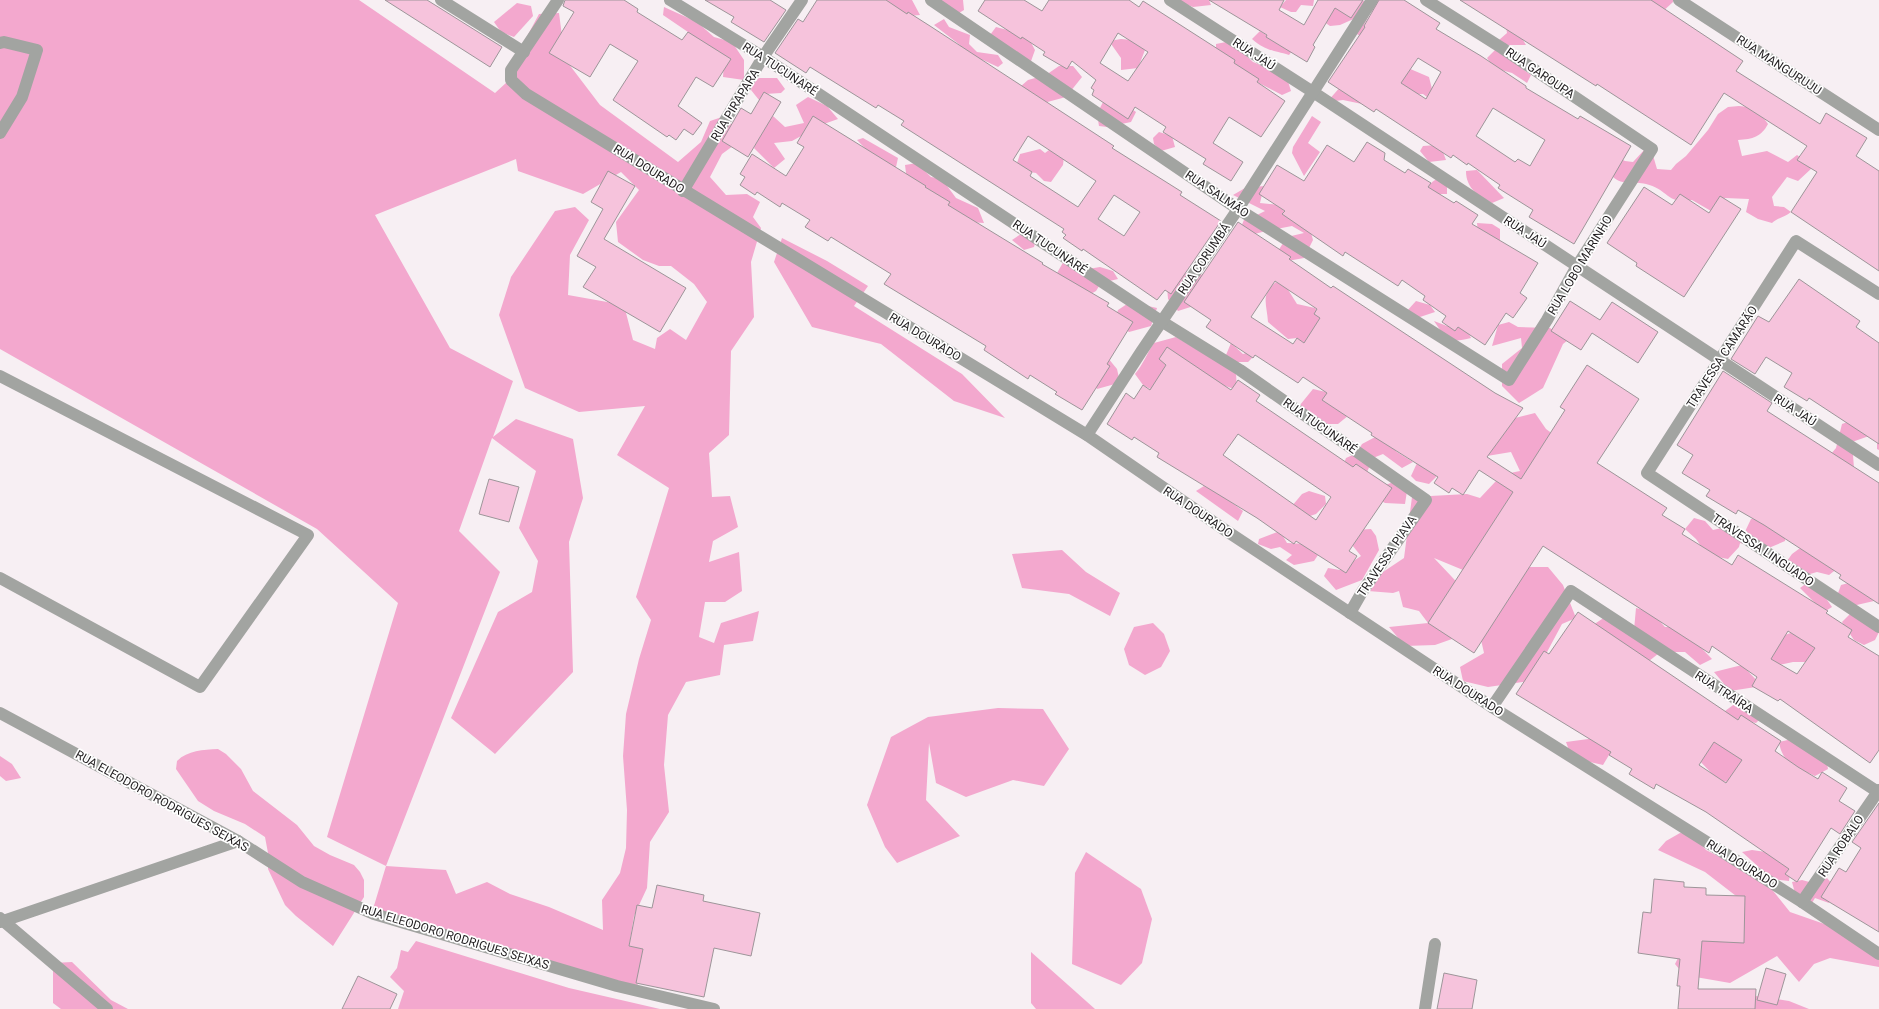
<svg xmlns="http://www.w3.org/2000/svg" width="1879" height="1009" font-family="Roboto,sans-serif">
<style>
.green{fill:#f3a8ce;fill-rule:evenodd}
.building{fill:#f6c3dc;stroke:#9d9599;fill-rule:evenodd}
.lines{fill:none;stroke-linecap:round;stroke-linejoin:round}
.minor{stroke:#a2a4a1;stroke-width:12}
.labels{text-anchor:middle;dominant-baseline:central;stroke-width:3.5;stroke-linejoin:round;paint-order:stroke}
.street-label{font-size:12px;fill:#201d1f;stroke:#fff}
</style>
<rect width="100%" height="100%" fill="#f7eff3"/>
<g class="green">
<path d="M0 0H359L495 93 517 73 516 57 539 14 559 13 565 59 600 105 678 162 701 142 710 121 728 115 737 143 722 154 710 177 726 195 747 194 760 202 753 217 761 228 751 262 754 317 731 351 729 435 709 453 712 497 730 496 738 527 713 541 709 562 739 552 742 591 725 602H705L699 637 714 643 721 623 759 611 753 641 724 645 720 675 686 682 668 715 664 765 669 812 650 842 647 888 634 916 629 946 650 950 636 983 645 991 373 909 386 866 327 837 398 603 317 529 0 349ZM516 159 518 171 583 194 621 172 639 190 616 222 618 242 643 260 659 266H671L694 284 707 302 686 340 670 329 657 338 655 349 633 340 624 305 568 295 570 255 589 220 575 207 555 211 511 277 499 315 525 388 579 412 645 406 617 455 669 488 636 597 651 620 639 659 626 714 623 756 627 810 626 848 620 873 602 900 603 930 549 907 510 894 487 882 456 894 446 870 386 866 500 572 459 531 492 438 536 471 519 528 538 561 532 592 498 612 451 718 495 754 573 672 569 542 583 498 573 439 516 419 493 437 513 381 450 348 375 215Z"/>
<polygon points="858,0 912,0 920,15 908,16 896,8"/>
<polygon points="938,0 963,0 964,10 959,13"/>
<polygon points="1176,0 1209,0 1211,5 1193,7"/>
<polygon points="1286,0 1314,0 1313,6 1301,5 1296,12 1291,12 1280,7"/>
<polygon points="1321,0 1363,0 1365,3 1366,0 1384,0 1370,13 1364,25 1377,33 1368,40 1353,32 1358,17 1340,25 1330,26 1314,15"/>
<polygon points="1640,0 1673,0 1673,2 1660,14"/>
<polygon points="517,3 531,6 533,16 514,37 501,32 494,22"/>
<polygon points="664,7 697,22 714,37 732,42 744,60 744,80 723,77 724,61 687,44 688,32 663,15"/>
<polygon points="944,19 949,27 970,35 969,44 977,52 998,55 1003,63 998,67 983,60 963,61 958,56 960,45 934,25"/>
<polygon points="996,27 1027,35 1035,50 1030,64 990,35"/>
<polygon points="1506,27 1520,35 1526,45 1504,45 1499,40 1507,33"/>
<path d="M1260 31 1292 51 1289 55C1272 50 1266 51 1252 39Z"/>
<polygon points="1121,39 1132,40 1145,50 1138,68 1121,70 1121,58 1109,41"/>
<polygon points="1231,41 1253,62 1286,75 1291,91 1282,95 1247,77 1216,56 1216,44"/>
<path d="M1498 47C1510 56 1518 67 1531 75L1527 83 1512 73 1494 68 1487 58Z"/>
<polygon points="1376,57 1401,65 1429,77 1432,89 1447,92 1421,107 1427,97 1423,94 1409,95"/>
<polygon points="1059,66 1073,66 1082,77 1066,97 1040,104 1020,87 1028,80 1046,75"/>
<polygon points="759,78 777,78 785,89 781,93 765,94 759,100 751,90 753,83"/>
<polygon points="1342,85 1362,104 1343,100 1327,102"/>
<polygon points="808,97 827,106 838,119 821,125 792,141 774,143 785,159 774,168 754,148 761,129 773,116 785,127 804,123 796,105"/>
<polygon points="1103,102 1126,105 1136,112 1131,122 1107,127 1099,126 1097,114"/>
<path d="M1739 106C1752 107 1760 112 1768 124 1761 137 1753 139 1738 140L1742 156 1767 151 1788 162 1797 155 1811 164 1812 168 1798 181 1787 177 1772 197 1774 206 1784 207 1791 212C1785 217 1777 218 1772 223L1758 219 1746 212 1749 199 1725 198 1711 211 1692 200C1667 205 1668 189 1646 184 1634 181 1623 186 1613 177L1614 155 1625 161 1633 162 1645 149 1652 152 1657 169 1671 170 1676 164 1686 156 1708 130 1718 114 1728 107Z"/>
<polygon points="1312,116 1321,122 1308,143 1320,152 1304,176 1292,153 1293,147"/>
<polygon points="1159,132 1172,136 1175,147 1161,151 1154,144 1153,138"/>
<polygon points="863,138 898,158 896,167 884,168 857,140"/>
<polygon points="1436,145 1443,152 1446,160 1429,162 1420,151 1423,146"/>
<polygon points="1040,149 1045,153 1049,150 1064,157 1063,165 1051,182 1044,181 1036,173 1024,171 1016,166 1020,154"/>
<polygon points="917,163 931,177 942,179 956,198 978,208 984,223 969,222 907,181 905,165"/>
<path d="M1477 170 1504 198 1492 203C1479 196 1466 189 1466 171Z"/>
<path d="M1437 179 1447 184V194H1428C1428 186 1429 183 1437 179Z"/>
<polygon points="1264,186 1260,203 1281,205 1287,217 1310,229 1313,240 1304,258 1282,262 1278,251 1287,237 1304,233 1292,226 1266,231 1247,236 1241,227 1246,215 1257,215 1265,211 1233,195 1245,188"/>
<polygon points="1477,223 1492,224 1500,229 1500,244 1478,233"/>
<polygon points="1027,230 1037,236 1034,247 1024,250 1012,240"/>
<polygon points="782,238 827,261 868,286 854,306 962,374 1005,418 954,401 881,344 812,327 774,262"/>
<polygon points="1065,259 1082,270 1100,267 1113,271 1118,279 1101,283 1096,291 1087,296 1057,273"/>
<polygon points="1185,273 1206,275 1203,303 1178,311 1168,299 1167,286"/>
<path d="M1276 282 1287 288 1297 304 1315 308 1321 317 1313 337 1304 343 1297 338 1288 339 1268 322C1267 304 1260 295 1276 282Z"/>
<polygon points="1416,301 1430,305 1435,312 1414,319 1406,312"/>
<polygon points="1130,302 1157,308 1151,326 1129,332 1114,320 1118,310"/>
<path d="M1434 321 1447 326 1457 324 1469 334 1471 338C1448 344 1446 339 1434 321Z"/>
<polygon points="1509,322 1518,327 1550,328 1568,340 1563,344 1543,388 1519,403 1502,386 1502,364 1522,348 1521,338 1492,346 1498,325"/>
<path d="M1176 337 1236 373 1237 390 1196 376 1184 359 1165 349V397L1143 385 1135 374C1144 363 1146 355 1154 343Z"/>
<polygon points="1231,343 1243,354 1252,351 1255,355 1248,362 1236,362 1226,355"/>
<polygon points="1103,352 1117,369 1119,378 1115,384 1097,389 1087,373"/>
<polygon points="1313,389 1326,392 1349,415 1338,424 1319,424 1300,405"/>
<polygon points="1535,413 1546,429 1561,440 1463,570 1434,558 1469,595 1443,610 1452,639 1435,645 1405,646 1389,627 1428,623 1419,611 1403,607 1399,591 1393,593 1368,591 1374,578 1404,558 1412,497 1467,494 1480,498 1496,481 1500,475 1520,471 1511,452 1475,458 1511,419"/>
<polygon points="1853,420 1879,427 1879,450 1877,449 1877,442 1869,436 1852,442 1854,468 1831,454 1836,448 1842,424"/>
<polygon points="1379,435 1397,452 1413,462 1402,468 1383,454 1373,458 1365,477 1342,468 1346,458 1357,453 1362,444"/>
<polygon points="1417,463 1437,476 1429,484 1416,481 1411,476"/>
<polygon points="1394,482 1407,491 1405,504 1385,503 1378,499 1379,487"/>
<polygon points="1204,486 1218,492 1243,511 1238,521 1196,491"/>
<polygon points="1309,491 1325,496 1326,504 1316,514 1310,516 1292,506 1302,494"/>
<polygon points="1694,518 1705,521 1713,530 1726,527 1741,540 1751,519 1774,520 1786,528 1785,541 1764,550 1740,543 1739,547 1728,559 1707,555 1696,539 1685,529"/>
<polygon points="1371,529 1376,536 1379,550 1362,580 1336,590 1324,576 1328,568 1340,570 1361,556 1348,540 1354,530"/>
<polygon points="1280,531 1287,543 1307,544 1318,555 1314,561 1294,565 1286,560 1292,555 1280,547 1271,549 1258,544 1259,539"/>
<polygon points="1807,543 1838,568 1829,575 1817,572 1803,576 1787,561 1792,554"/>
<polygon points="1062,550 1086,572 1120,593 1110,616 1069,594 1022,588 1012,554"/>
<polygon points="1527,567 1548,567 1563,585 1576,618 1562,624 1539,667 1529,681 1488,687 1463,681 1460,667 1484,653 1475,613"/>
<polygon points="1852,582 1874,601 1848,607 1837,596 1841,585"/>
<polygon points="1807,583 1823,594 1832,607 1824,612 1800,588"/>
<polygon points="1636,608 1651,612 1665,627 1681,627 1712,659 1700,665 1685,652 1667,652 1663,650 1649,661 1590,627 1608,615 1634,630"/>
<polygon points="1850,614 1879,632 1875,640 1864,645 1854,640 1842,622"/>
<polygon points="1153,623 1164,634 1170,651 1161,667 1145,675 1129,665 1124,649 1134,627"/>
<polygon points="1796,631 1820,636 1810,662 1793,662 1774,666 1765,655 1765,642"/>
<polygon points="1742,665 1762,686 1730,691 1714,672"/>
<polygon points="1736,703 1764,715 1756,723 1742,720 1729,725 1725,711"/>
<polygon points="998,708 1043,709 1069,749 1044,786 1013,780 966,797 936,783 929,743 926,800 960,836 897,863 885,847 867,805 891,737 928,717"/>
<polygon points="1603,737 1613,752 1609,755 1603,765 1590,762 1570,753 1566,742"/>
<polygon points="1708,737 1739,755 1750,771 1739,783 1719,781 1695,756"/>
<path d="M1801 737 1825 750 1828 769 1815 776C1797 768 1782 763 1779 742Z"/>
<path d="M218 749 226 754 241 769 253 791 297 825 314 846 330 855 354 865 360 872 364 880V897L333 946 296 916 285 905 268 869V853L265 837 245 824 214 811 198 801 176 769 177 761C188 750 203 750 218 749Z"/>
<polygon points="0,756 12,764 21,778 6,781 0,776"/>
<polygon points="1680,833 1692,834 1706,850 1740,867 1770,887 1790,912 1833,927 1879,954 1879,967 1830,958 1814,964 1799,982 1777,956 1730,983 1684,975 1675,964 1685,944 1740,899 1705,872 1658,850 1666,841"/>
<polygon points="1752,850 1773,853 1791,865 1789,881 1772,879 1742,852"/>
<polygon points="1086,852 1141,889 1152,919 1142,963 1121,985 1072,964 1075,873"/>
<polygon points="1827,878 1833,885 1829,903 1815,898 1812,903 1796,897 1792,882 1802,880 1813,883"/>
<polygon points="416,941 569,988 660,1009 398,1009 404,991 390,977 397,968 401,950 408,952"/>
<polygon points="1031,952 1095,1009 1036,1009 1031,1003"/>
<polygon points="72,962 111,1000 128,1009 61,1009 53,1003 53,963"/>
<polygon points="1756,996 1789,1001 1809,1009 1748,1009"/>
</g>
<g class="building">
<polygon points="385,0 427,0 502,47 490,67"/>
<polygon points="565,0 624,0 638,9 637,12 682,40 688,32 731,59 713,87 696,77 678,106 702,123 693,135 684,129 676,140 669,135 667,137 613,100 638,61 610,44 590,77 549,53 574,12 563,6"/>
<polygon points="705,0 770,0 786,10 764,42 731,22 734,17"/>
<path d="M817 0H886L907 14 908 12 930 26 1114 146 1112 148 1182 192 1180 195 1221 221 1171 294 1165 290 1157 300 1083 249 1082 251 1063 238 1066 235 1062 232 1064 229 901 125 904 121 878 105 876 108 810 67 806 73 775 53 798 19 803 22ZM1028 136 1096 181 1078 207 1030 176 1032 172 1013 160ZM1114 195 1140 212 1124 236 1098 219Z"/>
<path d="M985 0H1024L1042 11 1049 0H1129L1139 7 1143 1 1235 60 1234 63 1259 79 1257 82 1285 101 1261 137 1229 117 1213 143 1243 162 1231 181 1203 164 1206 159 1163 132 1166 127 1135 107 1128 119 1092 95 1094 90 1091 88 1096 80 1072 61 1067 69 1043 55 1045 52 1022 37 1021 39 978 11ZM1118 33 1148 52 1128 81 1100 63Z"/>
<polygon points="1209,0 1284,0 1279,10 1304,25 1318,0 1363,0 1351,18 1335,8 1313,45 1315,47 1307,62 1266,37 1267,35"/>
<path d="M1379 0H1404L1440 23 1436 29 1481 56 1526 86V88L1578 119 1580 116 1631 146 1574 244 1529 217 1533 210 1498 188 1500 185 1468 163 1467 165 1453 155 1451 158 1376 109 1374 112 1328 82 1365 27 1364 26ZM1418 58 1441 72 1426 99 1401 83ZM1493 108 1545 140 1530 166 1518 159 1515 162 1476 136Z"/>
<polygon points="1460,0 1651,0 1743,61 1736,71 1820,124 1826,113 1867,138 1856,156 1879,171 1879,271 1791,212 1817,172 1797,160 1807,146 1724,93 1691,145 1597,84 1596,86"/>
<polygon points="764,92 781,102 748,157 722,141 741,108 751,114"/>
<polygon points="813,116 926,186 925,187 950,202 948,205 1043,263 1042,264 1109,303 1107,306 1133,322 1107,364 1110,366 1082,410 1055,394 1057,392 1030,375 1028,379 984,350 986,346 884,284 891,274 831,237 828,241 805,227 810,220 782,203 780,207 757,192 755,195 740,185 745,177 740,174 752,154 786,176 804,147 797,143"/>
<polygon points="1367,142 1385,153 1384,160 1405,173 1408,169 1431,183 1428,187 1454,203 1456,201 1478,215 1472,224 1538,263 1520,293 1527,298 1513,318 1506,313 1485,345 1458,327 1455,331 1442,322 1446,316 1423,300 1425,296 1402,280 1398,286 1345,252 1343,256 1282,214 1285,211 1259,194 1277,165 1304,181 1327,145 1354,162"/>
<polygon points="608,171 635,186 604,239 686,288 660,332 583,287 596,267 577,256 603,209 591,202"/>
<polygon points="1644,187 1672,205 1680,194 1709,213 1720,196 1741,209 1684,297 1636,266 1637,263 1607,243"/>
<path d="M1238 222 1291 257 1289 259 1331 288 1333 286 1495 393 1523 408 1487 457 1521 479 1565 410 1560 407 1587 365 1639 399 1597 463 1667 508 1662 515 1685 529 1682 534 1732 565 1738 555 1828 611 1826 613 1852 630 1848 637 1879 656V750L1870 763 1780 699 1778 701 1752 686 1757 677 1712 646 1709 653 1543 546 1474 653 1428 623 1513 492 1479 470 1463 495 1452 488 1449 493 1434 483 1438 477 1371 435 1372 433 1322 400 1327 393 1303 377 1298 383 1255 355 1253 358 1206 327 1211 320 1184 302ZM1275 281 1317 309 1314 314 1320 318 1304 343 1297 338 1293 344 1251 317ZM1788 631 1815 648 1797 674 1771 659Z"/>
<polygon points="1799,279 1860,321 1856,327 1879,343 1879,444 1809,398 1807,401 1784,387 1792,373 1766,357 1755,374 1731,359 1758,316 1769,322"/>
<polygon points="1570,301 1600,320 1612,302 1658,332 1638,363 1592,333 1581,350 1551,331"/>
<path d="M1167 347 1231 390 1238 380 1260 395 1256 401 1353 467 1356 464 1392 488 1349 551 1357 556 1346 573 1296 541 1294 544 1257 518 1157 457 1159 453 1134 437 1132 440 1107 424 1126 393 1134 399 1143 385 1150 390 1166 365 1159 359ZM1238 434 1331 497 1316 520 1223 455Z"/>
<polygon points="1723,371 1772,403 1767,411 1879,483 1879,604 1839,578 1841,575 1764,525 1738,510 1736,514 1706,496 1710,490 1682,473 1693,455 1677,445"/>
<polygon points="489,479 519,487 509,522 479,514"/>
<path d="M1578 612 1738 720 1741 715 1781 741 1775 751 1798 767 1818 779 1822 772 1847 788 1839 801 1855 811 1840 834 1831 828 1797 882 1785 874 1789 869 1706 812 1656 784 1654 789 1629 774 1632 769 1609 755 1611 752 1516 694 1544 651 1549 654ZM1714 742 1742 760 1726 783 1699 765Z"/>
<polygon points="1879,803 1879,932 1821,897 1839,868 1846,872 1861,848 1852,842"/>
<polygon points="1654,879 1684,882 1684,887 1706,888 1706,895 1745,896 1744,943 1702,941 1698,989 1756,989 1755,1009 1678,1009 1680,986 1677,986 1680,959 1638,953 1643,912 1651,913"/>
<polygon points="657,885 704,895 703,901 760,913 751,956 714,948 704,997 636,983 643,949 629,946 637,905 652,908"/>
<polygon points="1766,968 1786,974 1777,1005 1757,1000"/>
<polygon points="1444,973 1477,980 1472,1009 1437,1009"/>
<polygon points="358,976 397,994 390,1009 342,1009"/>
</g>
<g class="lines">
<g class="minor">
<polyline points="441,0 524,52"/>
<polyline points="558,0 511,70 511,80 526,94 1087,435 1225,530 1492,707 1802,902 1879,954"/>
<polyline points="670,0 763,57 1161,321 1240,370 1426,500 1362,592 1350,613"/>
<polyline points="931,0 1238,209 1509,380 1547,320 1577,266 1652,149 1502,48 1426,0"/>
<polyline points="1170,0 1313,92 1879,465"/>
<polyline points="1679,0 1879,130"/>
<polyline points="0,43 4,42 37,50 22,97 0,133"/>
<polyline points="683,191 763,57 802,0"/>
<polyline points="1879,294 1796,241 1647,473 1879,627"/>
<polyline points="0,376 308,535 200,687 0,578"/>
<polyline points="1087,435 1141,352 1238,209 1372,0"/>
<polyline points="1492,707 1571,591 1878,792"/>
<polyline points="0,713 238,841 302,882 374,914 617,986 714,1009"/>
<polyline points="1802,902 1879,790"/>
<polyline points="0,918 107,1009"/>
<polyline points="0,922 238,841"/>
<polyline points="1425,1009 1435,944"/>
</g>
</g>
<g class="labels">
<g class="street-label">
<text transform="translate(1254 54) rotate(33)">RUA JAÚ</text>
<text transform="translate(1779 65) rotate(33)">RUA MANGURUJU</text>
<text transform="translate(780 69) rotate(33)">RUA TUCUNARÉ</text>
<text transform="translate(1540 73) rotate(34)">RUA GAROUPA</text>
<text transform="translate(735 105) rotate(-59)">RUA PIRAPARA</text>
<text transform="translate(649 169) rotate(32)">RUA DOURADO</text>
<text transform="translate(1217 194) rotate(34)">RUA SALMÃO</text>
<text transform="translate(1525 232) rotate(33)">RUA JAÚ</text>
<text transform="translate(1050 247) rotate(34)">RUA TUCUNARÉ</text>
<text transform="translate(1204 259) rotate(-56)">RUA CORUMBÁ</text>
<text transform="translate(1580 265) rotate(-59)">RUA LOBO MARINHO</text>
<text transform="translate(925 337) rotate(31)">RUA DOURADO</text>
<text transform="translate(1722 357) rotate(-57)">TRAVESSA CAMARÃO</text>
<text transform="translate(1795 410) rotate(33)">RUA JAÚ</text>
<text transform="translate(1320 426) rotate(35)">RUA TUCUNARÉ</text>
<text transform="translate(1198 512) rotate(34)">RUA DOURADO</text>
<text transform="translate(1763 550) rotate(34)">TRAVESSA LINGUADO</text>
<text transform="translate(1387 556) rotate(-56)">TRAVESSA PIAVA</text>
<text transform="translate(1468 691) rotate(33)">RUA DOURADO</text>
<text transform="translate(1724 692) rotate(33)">RUA TRAÍRA</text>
<text transform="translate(162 801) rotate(29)">RUA ELEODORO RODRIGUES SEIXAS</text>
<text transform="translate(1841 846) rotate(-56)">RUA ROBALO</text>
<text transform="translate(1742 864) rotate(32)">RUA DOURADO</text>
<text transform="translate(455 937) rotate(17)">RUA ELEODORO RODRIGUES SEIXAS</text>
</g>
</g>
</svg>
